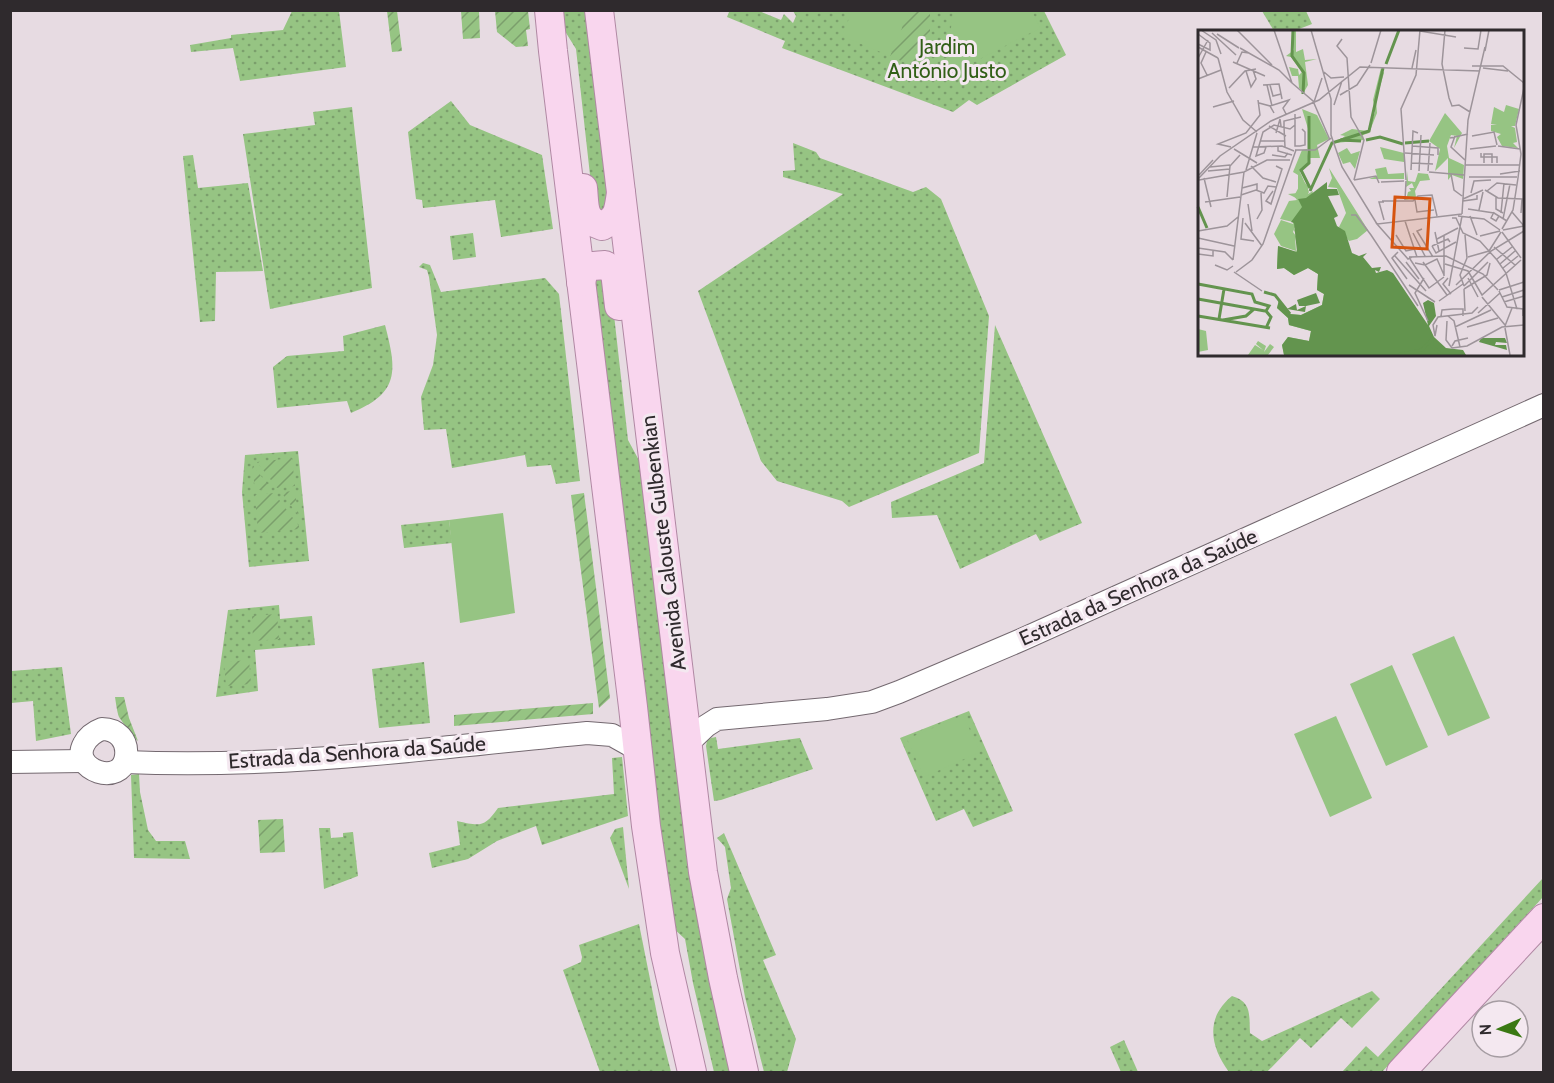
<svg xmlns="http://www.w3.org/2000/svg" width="1554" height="1083" font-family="Cabin,sans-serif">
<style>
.grass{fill:url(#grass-dots)}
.garden{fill:url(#garden-furrows)}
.pitch{fill:#96c483}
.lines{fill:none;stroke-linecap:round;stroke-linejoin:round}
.minor-casing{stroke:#746970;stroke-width:24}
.major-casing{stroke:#b088a3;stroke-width:30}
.minor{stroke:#fff;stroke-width:22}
.major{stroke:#f9d6ee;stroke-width:28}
.labels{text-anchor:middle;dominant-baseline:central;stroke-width:6;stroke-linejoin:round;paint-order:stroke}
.park-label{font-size:21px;fill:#315f17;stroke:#f4e8f0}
.street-label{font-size:21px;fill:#2f2a2d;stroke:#f4e8f0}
.inset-river{fill:none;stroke:#63944e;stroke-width:3}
.inset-road{fill:none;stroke:#9d949a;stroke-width:1.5}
.view{fill:#d6540f;fill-opacity:0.15;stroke:#d6540f;stroke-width:3}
.inset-edge{fill:none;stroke:#2f2a2d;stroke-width:3}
</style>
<defs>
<pattern id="grass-dots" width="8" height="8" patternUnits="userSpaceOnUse" patternTransform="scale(1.5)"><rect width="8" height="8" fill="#96c483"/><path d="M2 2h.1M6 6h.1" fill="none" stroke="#7b9f6c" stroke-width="1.8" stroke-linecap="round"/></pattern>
<pattern id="garden-furrows" width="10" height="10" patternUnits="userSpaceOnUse" patternTransform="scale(1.5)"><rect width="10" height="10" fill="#96c483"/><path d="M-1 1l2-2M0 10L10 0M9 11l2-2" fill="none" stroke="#7b9f6c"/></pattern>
</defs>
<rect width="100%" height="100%" fill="#e7dbe2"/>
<g class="grass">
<polygon points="736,10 759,11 781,20 784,14 793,23 796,16 793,11 1044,11 1066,55 977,105 969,100 953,112 782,48 785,41 727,17 729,12"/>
<polygon points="292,11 339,11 346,67 240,81 233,48 191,52 190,45 231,38 231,35 283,30"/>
<polygon points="561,11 588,11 611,200 603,214 593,202 576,49 563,28"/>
<polygon points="1262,11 1306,11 1312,24 1294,31 1274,31"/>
<polygon points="451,101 470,125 542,155 553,229 501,237 495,200 423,208 422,200 416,199 408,132"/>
<polygon points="352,107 372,288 270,309 243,134 315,125 313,112"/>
<polygon points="793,143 816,152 820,158 913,192 926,187 941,199 989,316 979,453 849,507 842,501 777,481 761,461 698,291 843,194 783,177 783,171 795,170"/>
<polygon points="193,155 198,188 248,183 263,271 216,272 215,321 200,322 183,156"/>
<polygon points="473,233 476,257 453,260 450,236"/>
<polygon points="423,263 430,265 441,292 545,278 559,294 580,481 556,484 551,465 527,467 525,455 452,468 446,429 424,430 421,397 433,365 437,335 429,277 427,270 419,267"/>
<polygon points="602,279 611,288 628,440 641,464 732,1072 714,1072 693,983 685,939 672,927 595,280"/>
<path d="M385 325C397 371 400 393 351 413L347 401 277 408 273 367 287 356 344 351 343 336Z"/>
<polygon points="995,325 1082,523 1040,541 1036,534 960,569 937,515 892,518 891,502 984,463"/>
<polygon points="298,451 309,561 249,567 242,492 245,455"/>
<polygon points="449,520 452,543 404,548 401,525"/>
<polygon points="279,605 280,619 312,616 315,645 255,650 258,691 216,697 228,610"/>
<polygon points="10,660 12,671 62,667 71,734 36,741 33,701 11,703"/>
<polygon points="424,662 430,723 379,728 372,669"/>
<polygon points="969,711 1013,811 973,827 964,809 936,821 900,738"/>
<polygon points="716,737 718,749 800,738 813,769 721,800 714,801 706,746 707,741 711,738"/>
<path d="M622 757 628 816 542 845 536 826 497 841 468 859 432 868 429 853 460 845 457 821C480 826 484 828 498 808L614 794 612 758Z"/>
<polygon points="139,774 140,792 148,830 156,841 185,841 190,859 134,858 131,775"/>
<polygon points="623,827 629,889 610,838 615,829"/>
<polygon points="319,828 330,828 331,838 343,837 343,833 353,832 358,876 324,889"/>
<polygon points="724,833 776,955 763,960 796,1039 787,1072 764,1072 745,997 727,899 731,888 725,847 717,838"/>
<polygon points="1543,878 1543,897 1382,1072 1342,1072 1366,1046 1378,1057"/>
<polygon points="639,924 659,1024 671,1072 600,1072 563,970 581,962 582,957 579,945"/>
<path d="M1372 991 1380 999 1352 1028 1341 1018 1311 1048 1300 1038 1267 1072H1229C1210 1046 1205 1018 1232 996 1252 1002 1249 1015 1250 1033L1262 1041Z"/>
<polygon points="1124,1040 1138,1072 1121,1072 1110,1047"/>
</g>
<g class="garden">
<polygon points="387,11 397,11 402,51 392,52"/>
<polygon points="461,11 479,11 480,38 463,39"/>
<polygon points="495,11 528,11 530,29 526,30 528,46 516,47 497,32"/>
<polygon points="909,11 930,11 930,74 890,56"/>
<polygon points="292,458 295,486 277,488 257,462"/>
<polygon points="252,464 271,489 255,490"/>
<polygon points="295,491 298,515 281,492"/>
<polygon points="274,493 299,526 299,529 258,533 255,495"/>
<polygon points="584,493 610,698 599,708 571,495"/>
<polygon points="277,614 279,639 253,641 252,616"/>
<polygon points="249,660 251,684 226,686 224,662"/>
<path d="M115 697H124L129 718 138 741C136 740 120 719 119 717 117 712 116 703 115 697Z"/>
<polygon points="593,703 593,714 454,726 454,715"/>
<polygon points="283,819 285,852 260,853 258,820"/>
</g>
<g class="pitch">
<polygon points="852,11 909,11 890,56 842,36"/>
<polygon points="953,11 1032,11 1040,28 945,77"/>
<polygon points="503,513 515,613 460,623 449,520"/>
<polygon points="1454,636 1490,718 1448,736 1412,654"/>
<polygon points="1392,665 1428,747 1386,766 1350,684"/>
<polygon points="963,715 980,752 924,777 907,739"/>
<polygon points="1336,716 1372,798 1330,817 1294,734"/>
</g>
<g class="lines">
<defs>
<g id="minor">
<path d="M102 729C117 729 128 740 126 756 122 788 70 770 84 744 88 736 94 732 102 729Z"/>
<polyline points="687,744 706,726 717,719 827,709 872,702 899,692 1021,640 1544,405"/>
<polyline points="10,762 83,761"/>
<path d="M125 762C280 769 434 748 587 733L612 735 637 749"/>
</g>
<g id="major">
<polyline points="549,10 553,51 633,707 646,826 665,953 692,1072"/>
<polyline points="599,10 703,872 723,978 744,1072"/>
<path d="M583 188C585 206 582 220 602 226 619 218 618 211 621 193"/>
<path d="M581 282C585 265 588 266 605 265L615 272 619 306"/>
<polyline points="1401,1072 1544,918"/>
</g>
</defs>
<use href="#minor" class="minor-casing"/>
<use href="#major" class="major-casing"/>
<use href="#minor" class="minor"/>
<use href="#major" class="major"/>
</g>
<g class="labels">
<g class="park-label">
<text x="947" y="46">Jardim<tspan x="947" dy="24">António Justo</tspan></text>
</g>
<g class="street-label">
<text transform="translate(663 543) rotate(-97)">Avenida Calouste Gulbenkian</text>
<text transform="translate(1138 587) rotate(-24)">Estrada da Senhora da Saúde</text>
<text transform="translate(357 752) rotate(-4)">Estrada da Senhora da Saúde</text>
</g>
</g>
<g transform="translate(1198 30)">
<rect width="326" height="326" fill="#e7dbe2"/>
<path d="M94 1H98V22L105 19 107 30 119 29 107 32 110 55 106 62 101 58 100 46H94L91 37 100 39 101 45 104 42 93 27 88 26 96 20ZM183 38 186 43 178 70 179 83 171 103 165 105 166 110 138 113 147 106 142 105 154 99 170 101 177 82 175 70ZM308 75 321 79 317 96H313L317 98 319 112 315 113 320 118 304 116 299 107 303 104 293 101V95H299L293 94 296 77 306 82ZM104 79 119 85 131 109 119 115 122 128H111V102ZM247 83 264 103 256 118 259 106 253 105 249 116 251 128 266 135 265 149 254 145 250 150V128L237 141 242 119 231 111ZM182 117 206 123V132L186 129ZM149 118 153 124 162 121 157 139 152 132 145 134 140 123ZM109 119 111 133 102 142 111 162 108 168 100 169 90 164 100 163V145L95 142 104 120ZM188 137 190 144 206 143V149H171L179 146 177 139ZM131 138 170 200 159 209 151 211 141 197 148 183 139 158 130 157 134 148ZM209 141 210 151 217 152 220 143 230 144 232 150 222 151 217 161 218 167 208 170 210 162 213 161 211 158H216L214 153 208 157Z" fill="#96c483"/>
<path d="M101 147 110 156V164L115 161 112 176 120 186 115 189 116 197 131 202 135 196 137 205 126 221 130 234 125 229 114 226 125 230 124 236 108 229 96 200 101 194 97 197 95 202 98 206 105 227H102L115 237H104H110L118 240 122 243 124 251V243L138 242 150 248V258L141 256 137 263 129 261 128 266 137 265 145 257V269L148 265 153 273 144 286 132 288 118 283 112 288 95 286 111 293 119 287 131 290 123 309 111 314V323L86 325 84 315 90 307 111 311 113 301 91 295 90 288 79 278 81 270 92 284 103 285 124 275 126 264 119 260 120 244 110 238 96 245 86 238 79 239 80 216 97 222 100 219 97 207 98 221 83 216 76 204 83 190 95 194V200V192L82 189 91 171 99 170 96 166 103 153ZM0 299 8 301 10 320 0 322ZM60 311 68 316 66 322 72 314 76 317 70 325H50L57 315 65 320 58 314Z" fill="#96c483"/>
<path d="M129 152V159H139L141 165 130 166 140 186 136 188 139 196 147 201 154 223 161 226 169 223 165 227 174 238 183 237 181 242 177 240 178 243 189 240 195 243 230 295 225 273 230 270 236 273 238 286 231 296 236 307 248 318 265 320 268 325H86L84 315 90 307 111 311 113 301 91 295 90 288 79 278 81 270 92 284 103 285 124 275 126 264 119 260 120 244 110 238 96 245 86 238 79 239 80 216 99 222 96 193 93 192 104 177 100 169 108 168ZM118 263 122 273 108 276 107 282 89 279 98 274 99 280 108 276H101L99 270ZM307 308 309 313 298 312 297 315H308L309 320 281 312 283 308Z" fill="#63944e"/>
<path class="inset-river" d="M95 0 94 26 106 43 105 64M188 34 201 0M111 86V133L103 140 112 158M142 110 163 111M168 110 182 107 205 114M207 113 231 111M112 161 134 113 171 101 185 38M0 177 9 198M0 254 54 264 57 272 71 276 68 281 73 287 68 298M66 262 77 265 92 284M0 269 67 281M0 286 72 298M21 289 26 259M25 290 48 286 56 279M234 309V316L244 325M199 325 224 320 234 309"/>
<path class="inset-road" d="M3 0 18 10 23 24M39 0 74 35M76 0 94 53M113 0 133 69V105L144 137 179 194M247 0 244 34 251 68 254 76 261 75 272 82M222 1 258 7M14 3 38 25M0 4 12 13V20L0 14M19 4 41 18M144 9 139 16 149 28 153 87 166 110 156 150M0 17 20 28M42 18 81 40 94 53M266 18 280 19 283 0M287 21 291 0M8 22 3 33 9 45M0 28 10 10M20 28 29 62 45 90 59 102M35 32 67 46M39 33 44 22 51 23M173 33 183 0M274 36H305L326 53M214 38 218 20M285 38 310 41M48 41 53 57 58 49 55 40M126 42 133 48 146 47M0 49 23 40M94 53 115 71 132 110M65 55 81 54 84 69M69 55 74 76M72 55 75 66 83 64M31 58 47 41 58 39M142 65 159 55 172 35M116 72 124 48M61 73 72 76 76 83M136 75 144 51M72 76 91 70 85 78 88 84M15 77 36 71M97 84V116H102M71 96 88 106M86 97 87 117M86 97V91L103 87M78 103 82 89 83 96M257 106 253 117 267 130M274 106 296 102 299 115M252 108 270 104M62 111H87M102 116 107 115V102L104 99M214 116 240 118V125M300 116 322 119M33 117 20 114 48 103 62 85 60 70M55 117 84 116 96 121M68 117 66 123 58 126 65 102 76 95 92 99 97 95M80 117V121L94 125M36 119 59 133M272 119 298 116M97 120H117L133 108M207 123 236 125M283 123V127H299V133M74 125 87 127 90 123M213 133 235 134M286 133V124H294V133M267 135H322M53 136 65 148 78 152M12 137 32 135M48 140 59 103M213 140 215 101 220 103M10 141 32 139M221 141 223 105M230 141 232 113M231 142 266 145M253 144 256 160 264 166M302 144 322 141M1 145 15 130M271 147H319M6 148 13 177M320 148 323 124 318 95 326 58M0 149 22 126 73 91 121 70 162 37 282 41M1 150 46 142 69 130H92M156 150 178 146 181 153M208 150 203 79 218 45 222 0M183 152 206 151M44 158 59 154V160M287 160 300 168 324 169 323 183M75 161 68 171 73 174 84 139 78 136M289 161 299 153 318 155M273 163 276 151 293 150M43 165 58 160 66 163 70 156 78 157M29 167 32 136 42 125M298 167V179L305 183M265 169 285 160M207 170 208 151M217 170 219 182 236 180M184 171H215L220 166 234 165 239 186M265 171 279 169V165M7 172 42 167M50 174 54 201M270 179 296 183 309 191M281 180 285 162M296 182 293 188 298 191 301 186M314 182 326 196M303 183 306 153M264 184 270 90 287 17M153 185H158L173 205 220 276M260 186 286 189 302 200M272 186 279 205M45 188 43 209 56 211M254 188H258L265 203 282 211 299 230 308 243 319 279M59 189 64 180 63 163M305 189 312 154M186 190 181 172H186M207 191 219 227M47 193 64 216M224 199 219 201 235 227M304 199 315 180 320 148M305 200 326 196M0 201 29 196 40 187M237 202 241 221M304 202 323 228M215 203 227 226M198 205 208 221 217 219M246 205V246M282 206 302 201M0 208 36 216M239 209 260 198M234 216 238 223 258 212M234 216 250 209 252 212M296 217 317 235M0 218 27 222 35 230M200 222 194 228 209 249M0 224 15 226V220M197 226 228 261M211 227 248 226 285 244 300 260M214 227 210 229 179 194 264 184M270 227 291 221 303 202M212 229 231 258 246 247M299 229 314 217M35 230 46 142M208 232 221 249M225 232 249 265M217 233 227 235 239 229 246 245M247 234 270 241 284 265 323 230M302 234 317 221M17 235 29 240 35 236M305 238 320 226M36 242 64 261M38 242 54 230 65 214 98 120M226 248 217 263 230 291M250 248 245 254 253 264M270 248 280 267M211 255 237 272M258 255 293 221 326 201M251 256 264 186M266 256 262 245 269 228 267 205M266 256 290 232M266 259 289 245 292 233M266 259 267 281M301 260 326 252M301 261 309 277 325 279V286M284 267 307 295M304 267 326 260M241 271 265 254M306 272 326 266M280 283 302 263M243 286 244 280 255 279H265V286M250 286 256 291 262 317M249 291 248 310 254 318M239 295 237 306 235 295 240 287 274 283 280 277M307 296 314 278M257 297 293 280M269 297 300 288M307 298 312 325M254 316 257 311 270 308M254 318 269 316 304 297 326 295"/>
<path class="view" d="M197 167 232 169 229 219 194 217Z"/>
<rect width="326" height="326" class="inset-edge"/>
</g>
<rect width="1554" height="1083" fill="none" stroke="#2f2a2d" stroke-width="24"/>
<g transform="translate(1500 1029) rotate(267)"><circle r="28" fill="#f4e8f0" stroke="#a59ca2" stroke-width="1.5"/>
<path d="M0-4.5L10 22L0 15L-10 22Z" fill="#3a7813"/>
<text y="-9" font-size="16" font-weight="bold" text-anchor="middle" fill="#2f2a2d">N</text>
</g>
</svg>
